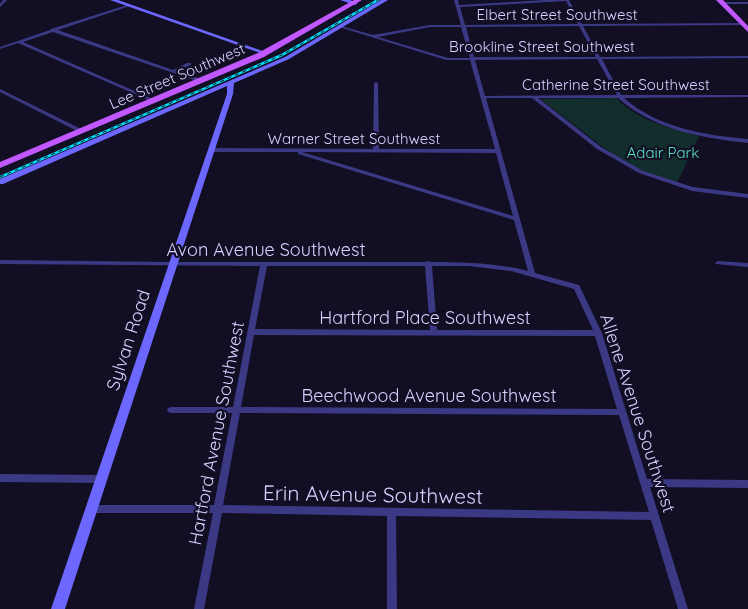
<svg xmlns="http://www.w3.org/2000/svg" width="748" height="609" font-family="Quicksand,sans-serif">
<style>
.green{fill:#112e2d}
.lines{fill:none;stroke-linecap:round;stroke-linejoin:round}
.street{fill:#3b3884;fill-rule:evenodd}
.secondary{fill:#6c68ff;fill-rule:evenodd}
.primary{fill:#c158ff;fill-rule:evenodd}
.rail-casing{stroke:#00e2fc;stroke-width:2.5}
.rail{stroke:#120e24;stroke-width:1;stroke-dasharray:4;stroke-linecap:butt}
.labels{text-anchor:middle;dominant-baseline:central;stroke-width:4.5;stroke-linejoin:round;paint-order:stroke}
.far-street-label{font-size:15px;fill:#d6d1ff;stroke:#120e24}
.far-park-label{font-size:15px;fill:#5be1c0;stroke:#120e24}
.street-label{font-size:18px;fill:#d6d1ff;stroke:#120e24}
.near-street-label{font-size:21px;fill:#d6d1ff;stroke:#120e24}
</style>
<rect width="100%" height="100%" fill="#120e24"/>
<path class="green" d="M616 98C638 121 670 128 699 136L677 183 642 171 615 156 540 99Z"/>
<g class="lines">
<g class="street">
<polygon points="3,0 7,0 0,7 0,4"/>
<path d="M454 0H458L459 5 545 0H569L582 24 743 23 745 24 743 25 583 26 600 57 748 56V58L602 59 621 95H748V97L624 98C658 128 704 135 748 139V143C702 138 654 130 618 98H538L601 147 643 171 693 187 748 194V198L692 191 639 173 597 149 532 98H486L535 273 579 285 580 287 602 333 647 479 748 480V488L650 487 688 609H678L651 520 396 516 397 609H387V516L222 513 204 609H194L213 513H91L88 512 87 509 88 506 91 505H214L232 413H171L168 412 167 410 168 408 171 407H233L260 266 0 264V260L172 262H425L428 261 431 262C464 262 496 263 528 271L514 220 298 154V152H211L208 150 211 148 373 149 374 83 376 82 378 83 379 149H495L470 60H446L339 27 341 26 373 35 430 25H461ZM566 1 578 24 465 25 460 7ZM579 26 596 57H474L466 27ZM430 27H461L470 58H448L378 37ZM597 59 617 95 485 96 475 60ZM302 152 496 153 513 216ZM267 266H425L430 330 255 329ZM432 266H469L511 271 574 289 593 330H437ZM254 335 595 336 617 409 241 407ZM240 413 619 415 649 512 223 505Z"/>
<polygon points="722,2 748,2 748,4 721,4 720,3"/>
<polygon points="127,5 130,6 58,30 173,70 187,63 191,63 191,65 177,71 204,80 204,82 200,82 53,32 23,42 155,100 155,101 153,102 18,43 0,49 0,47 50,30 51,29"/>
<polygon points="0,89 83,130 84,131 81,133 79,132 0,92"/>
<polygon points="718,261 748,263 748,267 716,264 715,263"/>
<polygon points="0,474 101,475 104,476 105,479 104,482 101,483 0,482"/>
</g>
<g class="secondary">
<polygon points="110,0 118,0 268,53 263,54"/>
<polygon points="340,0 350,0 358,3 355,5"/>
<polygon points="381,0 388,0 289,59 234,83 233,94 65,609 51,609 227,94 227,86 3,184 0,184 0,179 285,57"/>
</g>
<g class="primary">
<polygon points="354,0 362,0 264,57 0,168 0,162 258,53"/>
<polygon points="716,0 723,0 748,26 748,32"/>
</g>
<defs>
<polyline id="rail" points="0,177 282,55 378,0"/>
</defs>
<use href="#rail" class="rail-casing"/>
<use href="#rail" class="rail"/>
</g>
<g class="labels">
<g class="far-street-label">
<text x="557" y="14">Elbert Street Southwest</text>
<text x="542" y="46">Brookline Street Southwest</text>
<text transform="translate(177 76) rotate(-23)">Lee Street Southwest</text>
<text x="616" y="84">Catherine Street Southwest</text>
<text x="354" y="138">Warner Street Southwest</text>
</g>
<g class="far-park-label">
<text x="663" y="152">Adair Park</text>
</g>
<g class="street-label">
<text x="266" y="249">Avon Avenue Southwest</text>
<text x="425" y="317">Hartford Place Southwest</text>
<text transform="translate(128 340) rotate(-72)">Sylvan Road</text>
<text x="429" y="395">Beechwood Avenue Southwest</text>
<text transform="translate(638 413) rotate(72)">Allene Avenue Southwest</text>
<text transform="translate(216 433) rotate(-79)">Hartford Avenue Southwest</text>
</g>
<g class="near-street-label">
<text transform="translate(373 494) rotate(1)">Erin Avenue Southwest</text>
</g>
</g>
</svg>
